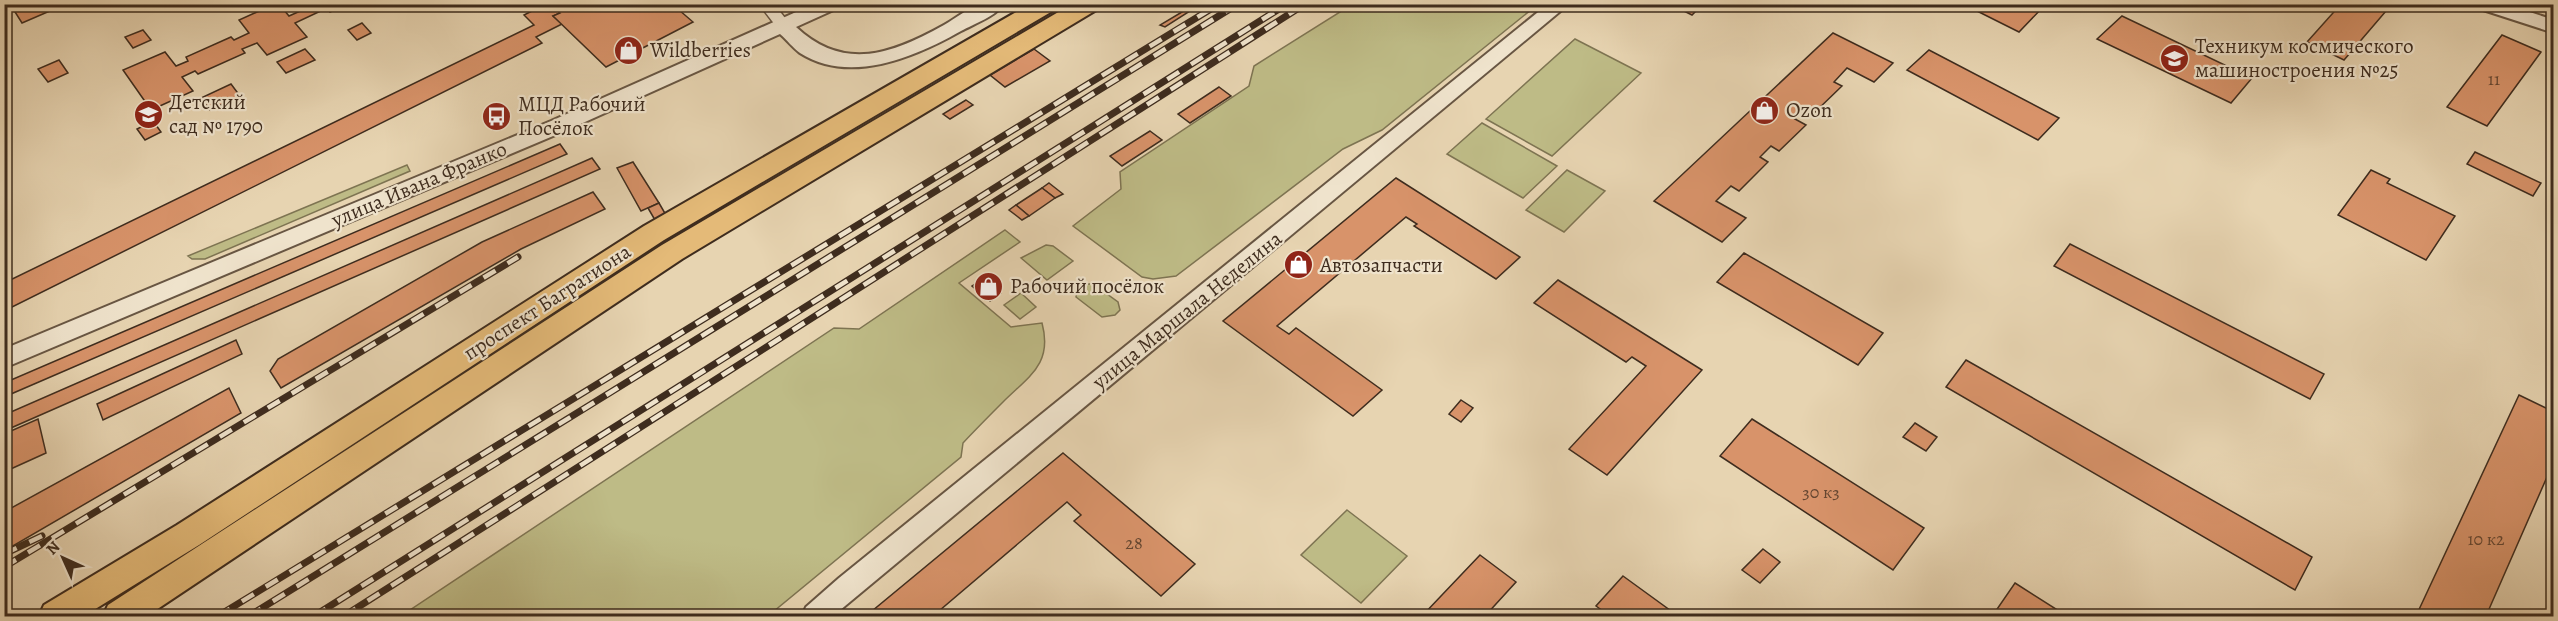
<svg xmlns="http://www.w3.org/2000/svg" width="2558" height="621" font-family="Alegreya,serif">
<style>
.green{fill:#bebb86;stroke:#7e7452;stroke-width:1.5}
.building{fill:#d8936a;stroke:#3e2c1e;stroke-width:1.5}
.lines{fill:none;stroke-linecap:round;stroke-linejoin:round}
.minor-casing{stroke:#685643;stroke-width:3}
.tertiary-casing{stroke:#685643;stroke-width:4}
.primary-casing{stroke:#3e2c1e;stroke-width:4}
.minor{fill:#efe3cc;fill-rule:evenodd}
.tertiary{fill:#efe3cc;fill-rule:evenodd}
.primary{fill:#e4ba78;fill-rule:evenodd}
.rail-casing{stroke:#3e2c1e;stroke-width:7}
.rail{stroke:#efe3cc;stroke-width:4.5;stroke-dasharray:14;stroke-linecap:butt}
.labels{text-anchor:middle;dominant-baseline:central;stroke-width:4.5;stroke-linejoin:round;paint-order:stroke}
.number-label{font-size:18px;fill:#644631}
.poi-label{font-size:21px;fill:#3e2c1e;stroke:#efe3cc;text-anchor:start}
.street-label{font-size:21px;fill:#3e2c1e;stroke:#efe3cc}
</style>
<rect width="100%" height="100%" fill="#e7d4b1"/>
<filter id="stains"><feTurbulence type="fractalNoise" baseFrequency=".00333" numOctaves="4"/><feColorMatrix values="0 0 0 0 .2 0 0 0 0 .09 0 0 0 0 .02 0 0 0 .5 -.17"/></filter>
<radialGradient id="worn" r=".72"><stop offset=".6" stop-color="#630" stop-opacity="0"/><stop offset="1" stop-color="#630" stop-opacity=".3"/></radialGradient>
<g class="green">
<polygon points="1351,5 1537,5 1382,130 1343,149 1176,276 1153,279 1142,277 1073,226 1121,189 1120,172 1249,86 1254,66"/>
<polygon points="1575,39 1641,73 1552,156 1486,119"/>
<polygon points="1482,123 1557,166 1523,198 1447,154"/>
<polygon points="407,165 410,171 205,259 192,259 188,256"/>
<polygon points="1567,170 1605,191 1564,232 1526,210"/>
<path d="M1005 230 1020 242 959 283 1011 327 1042 323C1053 364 1029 376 1003 402 990 415 976 429 963 443L961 457 768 616H401L834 328 859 329Z"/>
<polygon points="1046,245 1053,246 1073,261 1047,280 1021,258"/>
<polygon points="1087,284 1093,284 1118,302 1120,310 1115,315 1102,317 1076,297 1077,291"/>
<polygon points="1021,293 1036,307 1020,319 1004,305"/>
<polygon points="1347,510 1407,556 1361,603 1301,555"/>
</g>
<g class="building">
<polygon points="10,4 66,4 22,23"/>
<polygon points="275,4 279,4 289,16 316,4 348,4 330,12 327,8 295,23 307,37 267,55 257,43 242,49 245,53 198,74 195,71 182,77 193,91 151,110 123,70 165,52 176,66 188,61 186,57 231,37 234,40 249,33 239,20"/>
<polygon points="546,4 551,4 560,13 553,16 562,24 536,37 542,43 4,311 4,283 534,25 524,15"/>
<polygon points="551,4 672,4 693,22 606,67 553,16 560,13"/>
<polygon points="1670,4 1703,4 1692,15"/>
<polygon points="1963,4 2046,4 2019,32"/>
<polygon points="2341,4 2392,4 2344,60 2307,42"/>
<polygon points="1187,9 1190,11 1165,27 1160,25"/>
<polygon points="2122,16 2252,78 2231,103 2097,39"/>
<polygon points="362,23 371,33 357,40 348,30"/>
<polygon points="143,30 151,40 133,48 125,37"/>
<polygon points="1833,33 1893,63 1874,82 1847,68 1834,82 1842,86 1814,113 1806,108 1795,119 1806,125 1779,151 1771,146 1760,157 1768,162 1739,191 1731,186 1716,201 1746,218 1722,242 1654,201"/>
<polygon points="2502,35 2541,52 2487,126 2447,107"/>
<polygon points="305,49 315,60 286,73 277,62"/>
<polygon points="1034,49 1050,61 1005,87 990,75"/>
<polygon points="1929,50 2059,118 2038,140 1907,70"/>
<polygon points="59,60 68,73 48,82 38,69"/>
<polygon points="231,84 240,96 210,110 201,98"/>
<polygon points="1219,87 1231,96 1190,123 1178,114"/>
<polygon points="966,100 973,105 950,119 943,114"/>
<polygon points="153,121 161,132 145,140 137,129"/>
<polygon points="1150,131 1162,140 1122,166 1110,156"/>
<polygon points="560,144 567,154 4,397 4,383"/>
<polygon points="2475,152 2541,183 2533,196 2467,164"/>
<polygon points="592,158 600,169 4,431 4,415"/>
<polygon points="633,162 659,203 641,211 617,168"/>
<polygon points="2371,170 2390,179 2387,183 2455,216 2426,260 2338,215"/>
<polygon points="1396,178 1520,257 1496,279 1414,226 1417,224 1406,217 1277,326 1289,334 1296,328 1382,390 1353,416 1223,321"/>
<polygon points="1049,183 1063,194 1055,198 1042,188"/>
<polygon points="1042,188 1055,198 1029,216 1016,205"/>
<polygon points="593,192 605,209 521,249 281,388 270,371 278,359 482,242"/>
<polygon points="659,203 670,222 659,227 648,208"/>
<polygon points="1016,205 1022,210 1029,216 1022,220 1009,210"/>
<polygon points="2070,244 2324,374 2310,399 2054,266"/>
<polygon points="1744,253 1883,333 1858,365 1717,282"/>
<polygon points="984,278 1001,293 990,301 972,286"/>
<polygon points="1558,280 1702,370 1607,475 1569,449 1646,366 1632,357 1626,362 1534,303"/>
<polygon points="236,340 242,354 103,420 97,404"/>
<polygon points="1966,360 2312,557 2295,590 1946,387"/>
<polygon points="229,388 241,413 6,550 4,512"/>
<polygon points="2519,395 2554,412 2554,461 2486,616 2416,616"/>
<polygon points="1461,400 1473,408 1461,422 1449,414"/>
<polygon points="38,419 46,453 4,472 4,434"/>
<polygon points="1752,419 1924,528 1893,570 1720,456"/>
<polygon points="1915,423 1937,437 1926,451 1903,437"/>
<polygon points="1063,453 1195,564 1161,596 1074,521 1081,515 1067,502 933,616 866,616"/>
<polygon points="1763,549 1780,562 1760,583 1742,570"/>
<polygon points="1480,555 1516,582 1485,616 1422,616"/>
<polygon points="1623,576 1678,616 1610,616 1596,606"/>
<polygon points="2015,583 2067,616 1995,616 1993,615"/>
</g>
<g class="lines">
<defs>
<polygon id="minor" points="759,4 774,4 792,27 789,30 779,30"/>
<g id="tertiary">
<path d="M814 4H840L838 8 796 27C844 72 892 54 944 25 955 19 969 7 981 4 988 3 997 4 1004 4 996 16 974 24 961 31 915 57 850 85 800 53 793 48 787 40 780 34L565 131 4 368V349L551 121Z"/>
<polygon points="1548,4 1569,4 833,616 802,616 806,607 839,578"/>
<polygon points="2475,4 2505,4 2554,20 2554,33 2477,8"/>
</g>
<g id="primary">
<polygon points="1030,4 1059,4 1056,9 664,240 199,545 84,616 39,616 44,605 177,525 644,226"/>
<polygon points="1072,4 1101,4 1098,9 682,259 147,616 103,616 108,605 662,245"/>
</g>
</defs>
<use href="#minor" class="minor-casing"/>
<use href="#tertiary" class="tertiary-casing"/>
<use href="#primary" class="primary-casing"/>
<use href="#minor" class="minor"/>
<use href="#tertiary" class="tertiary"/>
<use href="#primary" class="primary"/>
<defs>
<g id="rail">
<polyline points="4,554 42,536"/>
<polyline points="4,567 518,257"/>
<polyline points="218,616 1219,4"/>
<polyline points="249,616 1238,4"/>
<polyline points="314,616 1287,4"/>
<polyline points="344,616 1305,4"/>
</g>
</defs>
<use href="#rail" class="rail-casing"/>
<use href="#rail" class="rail"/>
</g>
<defs>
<symbol id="shop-disc" viewBox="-11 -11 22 22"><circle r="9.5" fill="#8f2418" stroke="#efe3cc"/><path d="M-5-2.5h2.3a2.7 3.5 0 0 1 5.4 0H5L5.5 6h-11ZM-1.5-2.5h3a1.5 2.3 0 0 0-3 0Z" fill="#fff"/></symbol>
<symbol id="university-disc" viewBox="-11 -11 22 22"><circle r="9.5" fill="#8f2418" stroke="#efe3cc"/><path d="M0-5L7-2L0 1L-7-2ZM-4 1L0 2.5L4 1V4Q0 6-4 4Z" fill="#fff"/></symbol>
<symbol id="school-disc" viewBox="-11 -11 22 22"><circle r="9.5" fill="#8f2418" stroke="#efe3cc"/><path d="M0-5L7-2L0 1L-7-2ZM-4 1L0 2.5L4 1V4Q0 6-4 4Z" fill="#fff"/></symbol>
<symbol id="bus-disc" viewBox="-11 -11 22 22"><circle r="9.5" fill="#8f2418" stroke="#efe3cc"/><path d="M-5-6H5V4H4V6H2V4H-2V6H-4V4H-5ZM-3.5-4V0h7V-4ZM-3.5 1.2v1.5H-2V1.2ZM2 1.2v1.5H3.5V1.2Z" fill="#fff"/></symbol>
</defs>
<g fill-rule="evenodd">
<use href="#shop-disc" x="612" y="34" width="33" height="33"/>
<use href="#university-disc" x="2158" y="42" width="33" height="33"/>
<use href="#shop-disc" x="1748" y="94" width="33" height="33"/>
<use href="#school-disc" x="132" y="98" width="33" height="33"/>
<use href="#bus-disc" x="480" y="100" width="33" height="33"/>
<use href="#shop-disc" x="1282" y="248" width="33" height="33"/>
<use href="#shop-disc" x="972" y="270" width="33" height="33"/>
</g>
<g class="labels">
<g class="number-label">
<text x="2494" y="79">11</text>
<text x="1821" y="492">30 к3</text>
<text x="2486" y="539">10 к2</text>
<text x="1134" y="543">28</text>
</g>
<g class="poi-label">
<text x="2195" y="46">Техникум космического<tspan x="2195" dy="24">машиностроения №25</tspan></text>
<text x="650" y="50">Wildberries</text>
<text x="169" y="102">Детский<tspan x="169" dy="24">сад № 1790</tspan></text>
<text x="518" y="104">МЦД Рабочий<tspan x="518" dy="24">Посёлок</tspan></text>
<text x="1786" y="110">Ozon</text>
<text x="1320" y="265">Автозапчасти</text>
<text x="1010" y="286">Рабочий посёлок</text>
</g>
<g class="street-label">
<text transform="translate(419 184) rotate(-23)">улица Ивана Франко</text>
<text transform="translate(547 302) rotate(-33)">проспект Багратиона</text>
<text transform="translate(1187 310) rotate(-39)">улица Маршала Неделина</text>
</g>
</g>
<rect width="2558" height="621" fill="none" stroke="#e7d4b1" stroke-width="24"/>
<rect x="6" y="6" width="2546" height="609" fill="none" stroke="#3e2c1e" stroke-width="3"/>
<rect x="12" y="12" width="2534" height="597" fill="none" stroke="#3e2c1e" stroke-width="1.5"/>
<g transform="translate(63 558) rotate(315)" stroke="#efe3cc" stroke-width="4.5" paint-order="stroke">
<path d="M0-4.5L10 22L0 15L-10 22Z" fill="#3e2c1e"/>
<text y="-9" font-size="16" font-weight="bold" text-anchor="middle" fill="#3e2c1e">N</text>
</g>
<rect width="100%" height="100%" filter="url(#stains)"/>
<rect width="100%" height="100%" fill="url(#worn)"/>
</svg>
